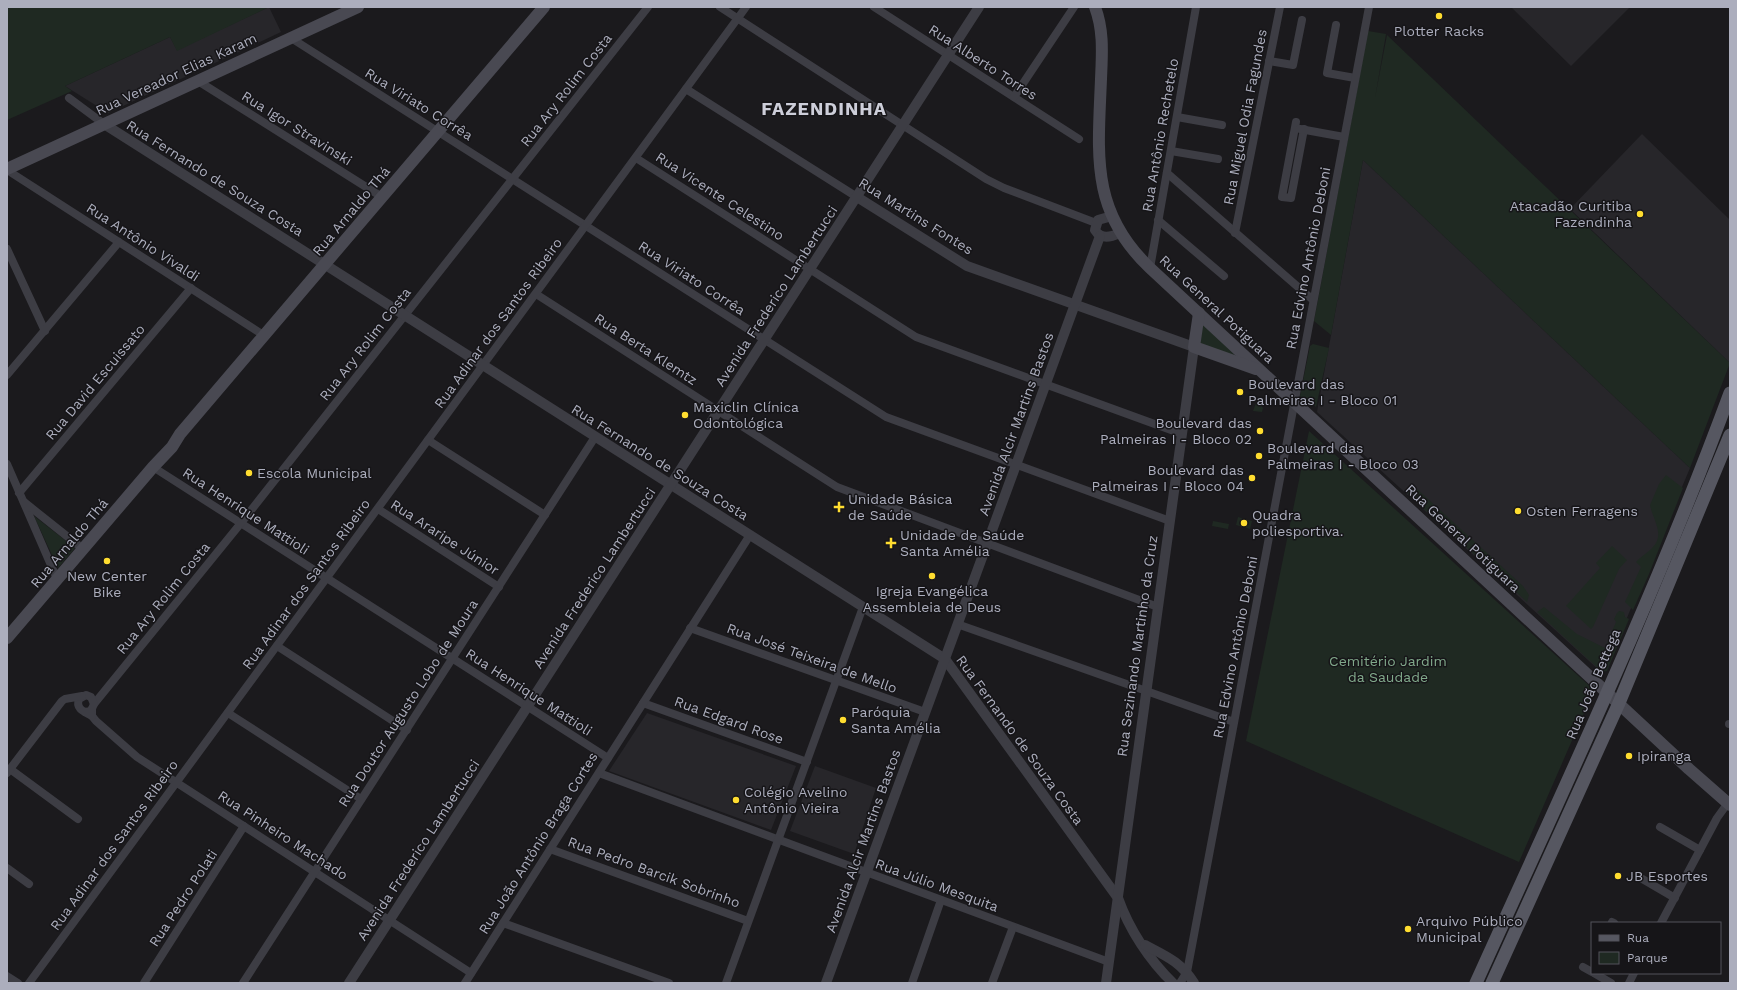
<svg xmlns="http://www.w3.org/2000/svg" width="1737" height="990" font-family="'Work Sans',sans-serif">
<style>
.built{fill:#27262a}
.green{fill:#1f2922}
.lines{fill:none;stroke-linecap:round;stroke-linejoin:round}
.minor{stroke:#3d3d44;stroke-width:8}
.tertiary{stroke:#3d3d44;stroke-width:10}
.secondary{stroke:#494952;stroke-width:12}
.primary{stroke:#565761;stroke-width:13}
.poi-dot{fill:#ffdd30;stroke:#161518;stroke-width:1.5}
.labels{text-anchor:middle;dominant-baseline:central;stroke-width:3;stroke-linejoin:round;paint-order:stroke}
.poi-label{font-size:14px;fill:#acaebd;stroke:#161518;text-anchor:start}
.street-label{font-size:14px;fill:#acaebd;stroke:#161518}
.park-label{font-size:14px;fill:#81a98b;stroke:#161518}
.district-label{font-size:18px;font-weight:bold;letter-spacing:1px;fill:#cdced9;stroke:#161518}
</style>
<rect width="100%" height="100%" fill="#1b1a1d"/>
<g class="built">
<polygon points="269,7 281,32 108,113 65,86 170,37 177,50"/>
<polygon points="1511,7 1630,7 1571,66"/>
<polygon points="1642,134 1730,220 1730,363 1570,209"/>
<polygon points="1363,160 1690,468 1605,670 1600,671 1317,412"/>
<polygon points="647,713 796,766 771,830 609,771"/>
<polygon points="815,766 876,788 854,854 790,831"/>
</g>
<g class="green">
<polygon points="7,7 269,7 177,51 170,37 65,86 72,91 7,120"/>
<polygon points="1368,31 1386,34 1375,98 1387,35 1730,363 1690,468 1363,160 1331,335 1314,321"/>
<polygon points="1203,324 1237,357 1200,344"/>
<polygon points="1313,344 1329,348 1316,407 1300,396 1310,346"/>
<polygon points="1258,398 1262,401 1260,404 1263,408 1262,412 1253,411"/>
<polygon points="1309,431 1594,690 1519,862 1246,741"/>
<path d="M1666 475 1683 488 1649 574 1633 610 1625 602 1641 567 1636 562C1641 556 1648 553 1653 547 1665 534 1653 520 1650 505L1659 484Z"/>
<polygon points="1412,488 1416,488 1523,586 1529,595 1527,602 1416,502 1407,493"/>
<polygon points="34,516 75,548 58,568"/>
<polygon points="1238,517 1252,521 1250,529 1236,525"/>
<polygon points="1213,521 1229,524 1228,529 1212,526"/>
<polygon points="1612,546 1627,560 1619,569 1593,627 1591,629 1566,606 1600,568 1596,563"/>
<polygon points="1544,607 1577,634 1605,648 1616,622 1614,619 1617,613 1619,611 1624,612 1625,617 1629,619 1607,671 1602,672 1537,612"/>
</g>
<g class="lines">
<g class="minor">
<polyline points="720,7 986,179 1004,188 1096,223"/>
<polyline points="874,7 1079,139"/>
<polyline points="1336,25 1327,73 1355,78"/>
<polyline points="291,38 886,417 1170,521"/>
<polyline points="1269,61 1293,65 1302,20"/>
<polyline points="198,81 382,197"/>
<polyline points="686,89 857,197"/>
<polyline points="1014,97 1074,7"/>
<polyline points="69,98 104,124"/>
<polyline points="1177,117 1222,125"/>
<polyline points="1296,122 1282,197 1291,198 1304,129"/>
<polyline points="1300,129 1344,137"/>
<polyline points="1171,151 1218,159"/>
<polyline points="636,158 916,337 1182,434"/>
<polyline points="7,170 265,336"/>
<polyline points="1167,173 1313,300"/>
<polyline points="1158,220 1224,276"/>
<polyline points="1235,233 1280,7"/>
<polyline points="7,249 45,331"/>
<polyline points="1150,268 1196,7"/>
<polyline points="536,294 837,487 1158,607"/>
<polyline points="7,375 119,242"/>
<polyline points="428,440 545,515"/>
<polyline points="7,464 57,579"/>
<polyline points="153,467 608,758"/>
<polyline points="19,493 191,288"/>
<polyline points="24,502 83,549"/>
<polyline points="378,509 499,587"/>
<polyline points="957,624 1234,722"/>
<polyline points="690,628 925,712"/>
<polyline points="277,646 407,730"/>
<polyline points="643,703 807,762"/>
<polyline points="94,704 241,523 648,7"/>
<polyline points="92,709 92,716 96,721 137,757 471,973"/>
<path d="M85 712 91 711 94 704 91 697 86 695 79 699C75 709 85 712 92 716"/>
<polyline points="228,713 361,799"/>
<polyline points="1729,724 1730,724"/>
<polyline points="10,769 78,819"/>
<polyline points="7,773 62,701 65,699 82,696"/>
<polyline points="599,773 1109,962"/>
<polyline points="1660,827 1700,850"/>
<polyline points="550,849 748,921"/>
<polyline points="7,868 29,884"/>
<polyline points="1639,877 1675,898"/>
<polyline points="1612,922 1614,923"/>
<polyline points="503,923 669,983"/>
<polyline points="1661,923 1717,818 1730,800"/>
<polyline points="1583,967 1592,972"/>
<polyline points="1594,973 1611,983"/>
<polyline points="7,976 18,983"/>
<polyline points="29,983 746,7"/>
<polyline points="144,983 244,826"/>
<polyline points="243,983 595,437"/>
<polyline points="465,983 750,535"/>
<polyline points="726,983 863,607"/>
<polyline points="912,983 941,900"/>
<polyline points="992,983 1013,927"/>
<polyline points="1180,983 1187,972 1369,7"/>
<polyline points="1629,983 1634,973"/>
</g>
<g class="tertiary">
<path d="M104 124 945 659 1118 898C1129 929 1149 960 1173 983"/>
<polyline points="857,197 967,266 1194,347 1106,983"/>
<path d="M1112 216 1098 220 1095 230C1101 240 1111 237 1120 233"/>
<path d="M1145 945C1166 956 1181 962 1194 983"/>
<polyline points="349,983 979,7"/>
<polyline points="826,983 1100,236"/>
</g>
<g class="secondary">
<path d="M1095 7C1104 31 1102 54 1101 79 1098 155 1090 211 1150 268L1689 769 1730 805"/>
<polyline points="7,169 358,7"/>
<polyline points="1199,313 1194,347 1256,369"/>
<polyline points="7,638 153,467 172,447 180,434 544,7"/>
</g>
<g class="primary">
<path d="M1476 983C1564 788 1656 594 1730 393"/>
<polyline points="1492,983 1619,703 1730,435"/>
</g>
</g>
<g class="poi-dot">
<circle cx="1439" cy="16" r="4"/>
<circle cx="1640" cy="214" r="4"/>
<circle cx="1240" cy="392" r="4"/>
<circle cx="685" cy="415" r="4"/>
<circle cx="1260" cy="431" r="4"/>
<circle cx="1259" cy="456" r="4"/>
<circle cx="249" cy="473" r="4"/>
<circle cx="1252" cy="478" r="4"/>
<path d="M837 501h4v4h4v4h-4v4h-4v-4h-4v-4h4z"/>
<circle cx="1518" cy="511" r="4"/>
<circle cx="1244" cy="523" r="4"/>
<path d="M889 537h4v4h4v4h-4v4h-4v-4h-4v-4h4z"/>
<circle cx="107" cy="561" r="4"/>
<circle cx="932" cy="576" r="4"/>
<circle cx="843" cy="720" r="4"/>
<circle cx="1629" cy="756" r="4"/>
<circle cx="736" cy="800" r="4"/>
<circle cx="1618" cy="876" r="4"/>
<circle cx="1408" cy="929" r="4"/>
</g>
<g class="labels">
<g class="poi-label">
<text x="1439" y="31" text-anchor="middle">Plotter Racks</text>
<text x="1632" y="206" text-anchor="end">Atacadão Curitiba<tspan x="1632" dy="16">Fazendinha</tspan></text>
<text x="1248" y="384">Boulevard das<tspan x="1248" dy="16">Palmeiras I - Bloco 01</tspan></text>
<text x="693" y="407">Maxiclin Clínica<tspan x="693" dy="16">Odontológica</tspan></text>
<text x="1252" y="423" text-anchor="end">Boulevard das<tspan x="1252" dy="16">Palmeiras I - Bloco 02</tspan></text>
<text x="1267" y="448">Boulevard das<tspan x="1267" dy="16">Palmeiras I - Bloco 03</tspan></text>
<text x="1244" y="470" text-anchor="end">Boulevard das<tspan x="1244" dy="16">Palmeiras I - Bloco 04</tspan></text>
<text x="257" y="473">Escola Municipal</text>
<text x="848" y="499">Unidade Básica<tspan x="848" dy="16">de Saúde</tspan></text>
<text x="1526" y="511">Osten Ferragens</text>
<text x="1252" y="515">Quadra<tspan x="1252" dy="16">poliesportiva.</tspan></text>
<text x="900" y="535">Unidade de Saúde<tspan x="900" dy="16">Santa Amélia</tspan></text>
<text x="107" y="576" text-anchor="middle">New Center<tspan x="107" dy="16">Bike</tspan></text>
<text x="932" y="591" text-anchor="middle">Igreja Evangélica<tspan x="932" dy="16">Assembleia de Deus</tspan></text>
<text x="851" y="712">Paróquia<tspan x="851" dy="16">Santa Amélia</tspan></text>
<text x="1637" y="756">Ipiranga</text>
<text x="744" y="792">Colégio Avelino<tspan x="744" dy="16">Antônio Vieira</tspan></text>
<text x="1626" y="876">JB Esportes</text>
<text x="1416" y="921">Arquivo Público<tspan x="1416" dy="16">Municipal</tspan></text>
</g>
<g class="street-label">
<text transform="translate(983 62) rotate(33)">Rua Alberto Torres</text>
<text transform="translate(176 74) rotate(-25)">Rua Vereador Elias Karam</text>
<text transform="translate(566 90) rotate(-52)">Rua Ary Rolim Costa</text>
<text transform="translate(419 104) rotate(32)">Rua Viriato Corrêa</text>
<text transform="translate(1245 117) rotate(-79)">Rua Miguel Odia Fagundes</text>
<text transform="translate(297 128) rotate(32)">Rua Igor Stravinski</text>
<text transform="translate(1160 135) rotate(-80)">Rua Antônio Rechetelo</text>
<text transform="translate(215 178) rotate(32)">Rua Fernando de Souza Costa</text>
<text transform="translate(720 196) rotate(33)">Rua Vicente Celestino</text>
<text transform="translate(351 211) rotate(-50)">Rua Arnaldo Thá</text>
<text transform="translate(916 216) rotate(32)">Rua Martins Fontes</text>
<text transform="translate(143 242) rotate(33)">Rua Antônio Vivaldi</text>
<text transform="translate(1308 258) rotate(-79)">Rua Edvino Antônio Deboni</text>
<text transform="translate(692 278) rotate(33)">Rua Viriato Corrêa</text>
<text transform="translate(776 296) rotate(-57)">Avenida Frederico Lambertucci</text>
<text transform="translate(1217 309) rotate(43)">Rua General Potiguara</text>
<text transform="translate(498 323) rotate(-54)">Rua Adinar dos Santos Ribeiro</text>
<text transform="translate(365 344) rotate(-52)">Rua Ary Rolim Costa</text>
<text transform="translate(646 349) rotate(33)">Rua Berta Klemtz</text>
<text transform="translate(95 382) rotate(-50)">Rua David Escuissato</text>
<text transform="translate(1016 424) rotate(-70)">Avenida Alcir Martins Bastos</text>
<text transform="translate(660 462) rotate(32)">Rua Fernando de Souza Costa</text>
<text transform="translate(246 511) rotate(33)">Rua Henrique Mattioli</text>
<text transform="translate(445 537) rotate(33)">Rua Araripe Júnior</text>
<text transform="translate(1463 538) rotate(43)">Rua General Potiguara</text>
<text transform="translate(69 543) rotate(-50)">Rua Arnaldo Thá</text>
<text transform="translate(594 578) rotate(-57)">Avenida Frederico Lambertucci</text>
<text transform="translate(306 584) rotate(-54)">Rua Adinar dos Santos Ribeiro</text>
<text transform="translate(163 598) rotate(-51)">Rua Ary Rolim Costa</text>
<text transform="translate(1137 646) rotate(-82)">Rua Sezinando Martinho da Cruz</text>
<text transform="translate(1235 647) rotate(-79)">Rua Edvino Antônio Deboni</text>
<text transform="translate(812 658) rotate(20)">Rua José Teixeira de Mello</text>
<text transform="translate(1593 684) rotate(-67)">Rua João Bettega</text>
<text transform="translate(529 692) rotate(33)">Rua Henrique Mattioli</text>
<text transform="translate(408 703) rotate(-57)">Rua Doutor Augusto Lobo de Moura</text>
<text transform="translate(729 720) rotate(20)">Rua Edgard Rose</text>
<text transform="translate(1020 740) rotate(54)">Rua Fernando de Souza Costa</text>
<text transform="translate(283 835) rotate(33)">Rua Pinheiro Machado</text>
<text transform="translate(863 841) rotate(-70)">Avenida Alcir Martins Bastos</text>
<text transform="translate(538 843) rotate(-58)">Rua João Antônio Braga Cortes</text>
<text transform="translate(114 845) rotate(-54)">Rua Adinar dos Santos Ribeiro</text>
<text transform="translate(418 850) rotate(-57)">Avenida Frederico Lambertucci</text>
<text transform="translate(654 872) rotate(20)">Rua Pedro Barcik Sobrinho</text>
<text transform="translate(937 885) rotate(20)">Rua Júlio Mesquita</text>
<text transform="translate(183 898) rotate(-57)">Rua Pedro Polati</text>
</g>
<g class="park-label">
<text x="1388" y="661">Cemitério Jardim<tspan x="1388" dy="16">da Saudade</tspan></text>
</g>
<g class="district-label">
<text x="824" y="108">FAZENDINHA</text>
</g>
</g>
<rect width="1737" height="990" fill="none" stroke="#acaebd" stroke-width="16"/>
<rect x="1591" y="922" width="130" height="52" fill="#161518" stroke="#52525a"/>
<rect x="1599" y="935" width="20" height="6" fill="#565761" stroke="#52525a"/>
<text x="1627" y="942" font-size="12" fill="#acaebd">Rua</text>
<rect x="1599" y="952" width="20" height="12" fill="#1f2922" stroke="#52525a"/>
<text x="1627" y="962" font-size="12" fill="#acaebd">Parque</text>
</svg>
